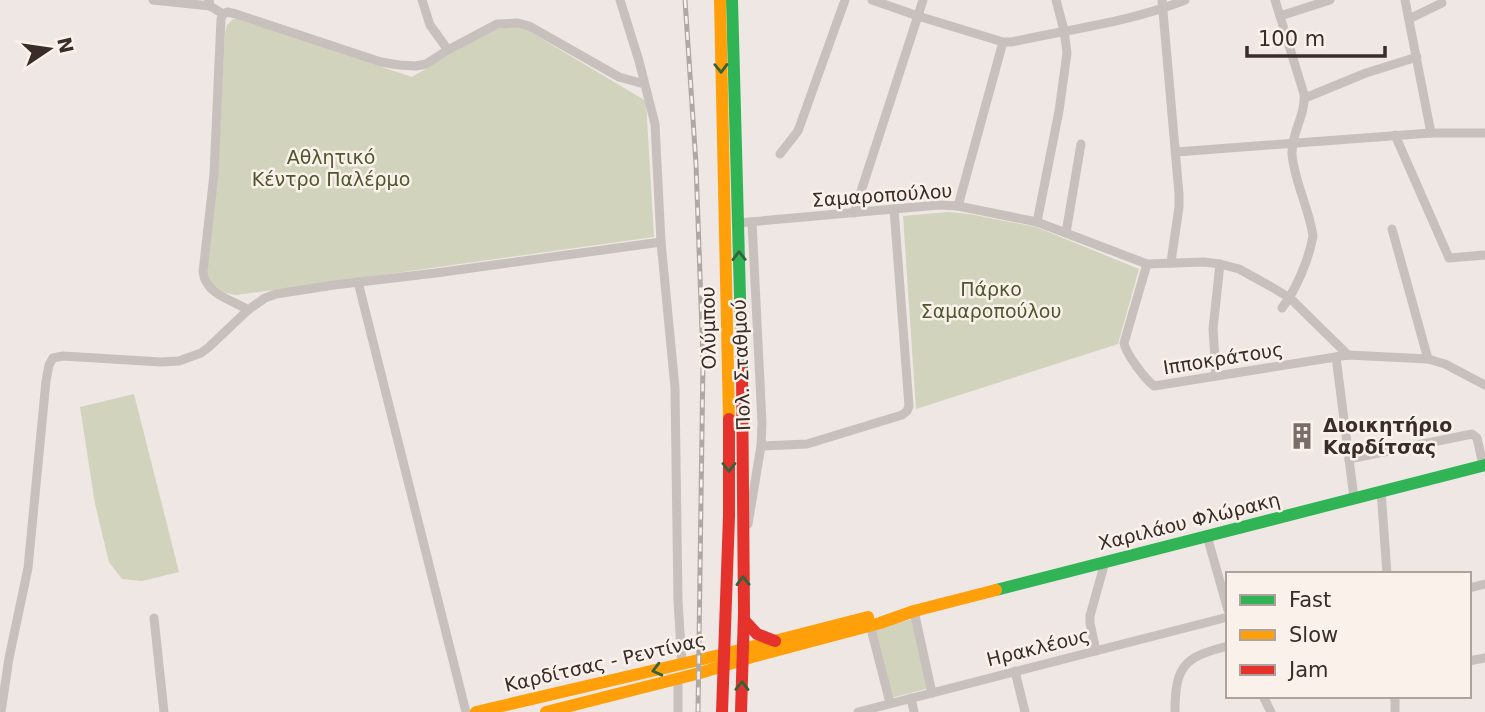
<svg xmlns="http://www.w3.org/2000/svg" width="1485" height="712" font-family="'DejaVu Sans',sans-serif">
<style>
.green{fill:#d2d3bd}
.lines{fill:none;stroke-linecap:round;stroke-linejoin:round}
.street{stroke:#c8c0bc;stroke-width:9}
.fast{stroke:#30b455;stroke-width:12}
.slow{stroke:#ff9f0a;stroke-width:12}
.jam{stroke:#e5322d;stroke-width:12}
.rail-casing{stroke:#afa9a6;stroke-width:5}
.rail{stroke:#faf1eb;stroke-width:2.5;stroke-dasharray:8;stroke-linecap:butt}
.oneway{stroke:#35623b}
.labels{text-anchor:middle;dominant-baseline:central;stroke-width:5;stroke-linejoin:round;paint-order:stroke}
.park-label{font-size:19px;fill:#4e572d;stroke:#faf1eb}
.street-label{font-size:19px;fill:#392c29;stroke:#faf1eb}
.poi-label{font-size:19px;font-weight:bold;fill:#392c29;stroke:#faf1eb;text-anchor:start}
</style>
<rect width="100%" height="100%" fill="#eee7e3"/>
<g class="green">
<path d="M233 19H238L412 77 492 29 522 27 646 101 654 237 237 295C225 294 212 289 207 277 206 274 207 269 206 265L217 185 225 34 227 25Z"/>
<polygon points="948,212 969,214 1036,227 1139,269 1118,344 916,409 903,216"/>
<polygon points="134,394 179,572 142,581 122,579 109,562 95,504 80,407"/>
<polygon points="913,619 929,688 891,698 874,629"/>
</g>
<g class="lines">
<g class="street">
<polyline points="153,0 210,6"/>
<polyline points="209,0 210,6 223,14 227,12 236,14 381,62 399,65 416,66 426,64 448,50 497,24 518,23 529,26 619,77 644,84"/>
<polyline points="422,0 430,25 448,50"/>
<polyline points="620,0 639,61 655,124 661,242 675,388 678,601 682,664"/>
<path d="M872 0 918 16 1003 42H1012C1069 29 1131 22 1185 0"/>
<polyline points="1162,0 1179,194 1179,207 1171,262"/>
<path d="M1275 0 1304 94C1306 115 1291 133 1292 154 1294 181 1309 208 1313 236 1309 259 1296 290 1282 308"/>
<polyline points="1405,0 1431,133"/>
<path d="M223 14 221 19 214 174 203 272C206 295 231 299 248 310"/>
<polyline points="1280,16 1330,0"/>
<polyline points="1409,19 1442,3"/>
<polyline points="1305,98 1366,73 1417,57"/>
<polyline points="1395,135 1449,258 1485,255"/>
<polyline points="1176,152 1431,133 1485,133"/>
<polyline points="780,154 798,131 845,0"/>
<polyline points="958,206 1003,42"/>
<polyline points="854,213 923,0"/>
<polyline points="1037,222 1059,111 1067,53 1064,30 1056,0"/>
<polyline points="738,223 939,205 958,206 1037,222 1147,264 1204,262 1220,264 1239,269 1270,286 1290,298 1348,355"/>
<polyline points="1392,229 1428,359"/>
<polyline points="1066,233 1081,144"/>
<path d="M1147 264 1124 343C1126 354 1145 379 1154 386L1348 355 1428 359 1445 364 1485 385"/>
<polyline points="358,282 466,712"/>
<polyline points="1336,357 1354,498"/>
<polyline points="1216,376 1213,329 1220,264"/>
<polyline points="761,446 807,444 902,415 907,411 909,406 894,209"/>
<polyline points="1349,459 1472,434 1477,438 1483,465"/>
<polyline points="1381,491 1387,574"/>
<polyline points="748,524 761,446 762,423 752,222"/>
<polyline points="1207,536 1228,610"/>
<polyline points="1469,588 1485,584"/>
<polyline points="914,611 932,693"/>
<polyline points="154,618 164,712"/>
<polyline points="870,625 890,703"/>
<polyline points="1096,651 1090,623 1090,616 1105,562"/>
<polyline points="1469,661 1485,658"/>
<polyline points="1015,671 1025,712"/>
<polyline points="1263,696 1271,712"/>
<polyline points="1395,696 1395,712"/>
<polyline points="911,698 914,712"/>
<polyline points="1,712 9,658 28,568 46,381 49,365 53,358 63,356 161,362 179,361 201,353 209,347 248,310 265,298 276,294 334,285 436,273 661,242"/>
<polyline points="678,712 678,678"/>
<polyline points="858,712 1228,617"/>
<path d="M1175 712C1175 666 1184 657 1228 646"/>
</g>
<g class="fast">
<polyline points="732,0 742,372"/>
<polyline points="996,590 1485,465"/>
</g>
<g class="slow">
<polyline points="720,0 729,419"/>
<polyline points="476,712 724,654 868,617"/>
<polyline points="546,712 700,673 752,657 880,623 914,611 996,590"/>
</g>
<g class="jam">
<polyline points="744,620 757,634 775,641"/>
<polyline points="722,712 729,516 729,419"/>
<polyline points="741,712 744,613 742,372"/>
</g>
<defs>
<polyline id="rail" points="685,0 696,164 703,360 698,712"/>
</defs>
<use href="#rail" class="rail-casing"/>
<use href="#rail" class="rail"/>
</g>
<defs><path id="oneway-chevron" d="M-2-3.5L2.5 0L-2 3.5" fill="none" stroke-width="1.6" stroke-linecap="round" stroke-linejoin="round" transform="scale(1.75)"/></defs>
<g class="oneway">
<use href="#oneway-chevron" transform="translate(721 68) rotate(89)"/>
<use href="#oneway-chevron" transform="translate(739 256) rotate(-91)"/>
<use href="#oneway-chevron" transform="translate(729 467) rotate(90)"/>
<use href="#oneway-chevron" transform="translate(743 581) rotate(-91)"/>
<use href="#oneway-chevron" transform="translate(657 670) rotate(166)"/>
<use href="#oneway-chevron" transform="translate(742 686) rotate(-89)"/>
</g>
<defs>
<symbol id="building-bare" viewBox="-9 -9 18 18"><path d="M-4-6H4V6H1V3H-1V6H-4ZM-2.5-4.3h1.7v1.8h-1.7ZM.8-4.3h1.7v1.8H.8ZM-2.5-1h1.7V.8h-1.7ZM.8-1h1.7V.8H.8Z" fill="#786d6a" stroke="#faf1eb" stroke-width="2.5" paint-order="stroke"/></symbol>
</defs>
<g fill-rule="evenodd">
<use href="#building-bare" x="1283" y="417" width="38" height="38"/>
</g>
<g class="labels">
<g class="park-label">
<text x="331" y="157">Αθλητικό<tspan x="331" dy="22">Κέντρο Παλέρμο</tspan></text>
<text x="991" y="289">Πάρκο<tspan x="991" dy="22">Σαμαροπούλου</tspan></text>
</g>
<g class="street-label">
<text transform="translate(882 195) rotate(-4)">Σαμαροπούλου</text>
<text transform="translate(708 328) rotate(-91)">Ολύμπου</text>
<text transform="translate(1223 358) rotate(-9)">Ιπποκράτους</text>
<text transform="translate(741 365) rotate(-92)">Πολ. Σταθμού</text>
<text transform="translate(1189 521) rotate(-14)">Χαριλάου Φλώρακη</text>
<text transform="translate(1038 647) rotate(-14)">Ηρακλέους</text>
<text transform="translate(605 662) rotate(-13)">Καρδίτσας - Ρεντίνας</text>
</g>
<g class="poi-label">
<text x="1323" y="425">Διοικητήριο<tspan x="1323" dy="22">Καρδίτσας</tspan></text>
</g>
</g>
<rect x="1226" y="572" width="245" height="126" fill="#faf1eb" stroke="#ada29d" stroke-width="2"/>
<rect x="1240" y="595" width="35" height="10" fill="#30b455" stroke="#ada29d" stroke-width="2"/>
<text x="1289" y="607" font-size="21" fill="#392c29">Fast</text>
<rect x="1240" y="630" width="35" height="10" fill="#ff9f0a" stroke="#ada29d" stroke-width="2"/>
<text x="1289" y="642" font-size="21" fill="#392c29">Slow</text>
<rect x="1240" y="665" width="35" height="10" fill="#e5322d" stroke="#ada29d" stroke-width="2"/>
<text x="1289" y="677" font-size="21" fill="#392c29">Jam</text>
<g transform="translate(49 49) rotate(77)" stroke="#faf1eb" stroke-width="5" paint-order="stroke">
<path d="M0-5L12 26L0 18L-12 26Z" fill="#392c29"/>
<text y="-10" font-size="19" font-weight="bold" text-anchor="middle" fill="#392c29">N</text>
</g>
<path d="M1247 46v10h138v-10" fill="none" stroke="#392c29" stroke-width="3.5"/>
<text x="1258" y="46" font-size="21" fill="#392c29" stroke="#faf1eb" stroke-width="5" paint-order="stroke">100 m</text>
</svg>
